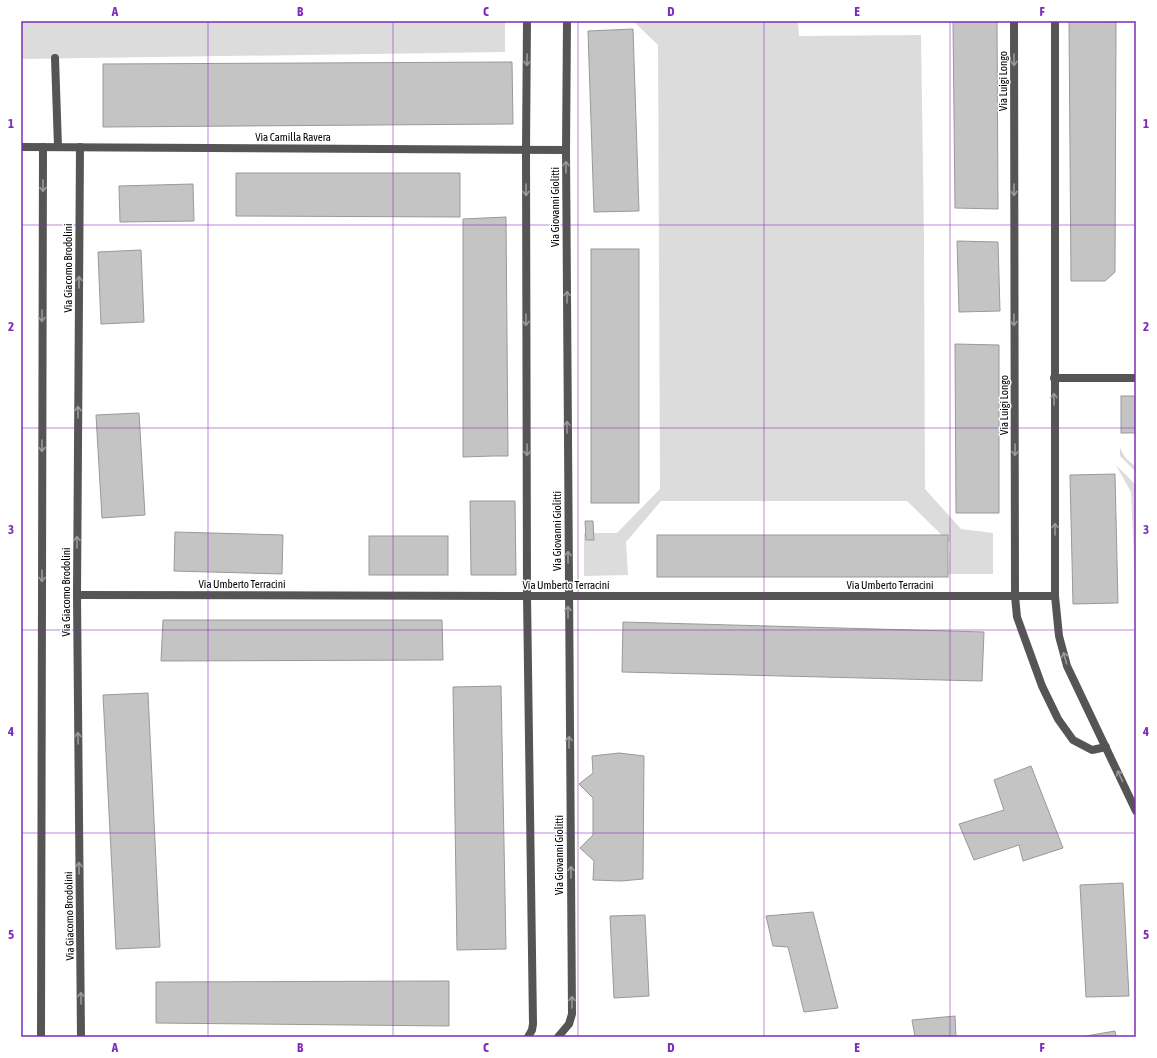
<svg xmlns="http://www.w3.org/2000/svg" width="1157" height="1058" font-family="'Asap Condensed',sans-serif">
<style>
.green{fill:#dcdcdc}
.building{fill:#c4c4c4;stroke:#999}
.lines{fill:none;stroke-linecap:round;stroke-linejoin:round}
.service{stroke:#555;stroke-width:8}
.minor{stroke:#555;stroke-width:8}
.oneway{stroke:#999}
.grid{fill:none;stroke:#7b2cbf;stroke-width:1;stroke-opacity:0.55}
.labels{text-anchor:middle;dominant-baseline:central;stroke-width:3;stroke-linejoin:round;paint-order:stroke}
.street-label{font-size:11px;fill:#000;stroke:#fff}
.neatline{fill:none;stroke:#7b2cbf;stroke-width:1.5}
.grid-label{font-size:13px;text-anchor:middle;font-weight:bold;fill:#7b2cbf}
</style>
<rect width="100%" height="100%" fill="#fff"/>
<g class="green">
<polygon points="21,21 505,21 505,52 21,59"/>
<polygon points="633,21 798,21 799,36 921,35 924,239 925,489 961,529 993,533 993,574 948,574 950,543 907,501 661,501 626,542 628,575 584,576 584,533 617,533 660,489 658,45"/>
<path d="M1120 447C1123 455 1128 462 1136 466V472L1120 456Z"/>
<polygon points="1116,465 1136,485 1136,602 1131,492"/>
</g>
<g class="building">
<polygon points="953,21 997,21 998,209 955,208"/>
<polygon points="1069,21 1116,22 1115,272 1105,281 1071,281"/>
<polygon points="633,29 639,211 594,212 588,31"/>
<polygon points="512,62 513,124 103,127 103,64"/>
<polygon points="236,173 460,173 460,217 236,216"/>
<polygon points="193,184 194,221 120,222 119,186"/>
<polygon points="506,217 508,456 493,456 463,457 463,219"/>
<polygon points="957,241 998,242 1000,311 959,312"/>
<rect x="591" y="249" width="48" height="254"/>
<polygon points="141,250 144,322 101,324 98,252"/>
<polygon points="955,344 999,345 999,513 956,513"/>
<rect x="1121" y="396" width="15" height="37"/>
<polygon points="139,413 145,515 102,518 96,415"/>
<polygon points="1115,474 1118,603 1073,604 1070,475"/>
<polygon points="470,501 515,501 516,575 471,575"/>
<polygon points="585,521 593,521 594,540 586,540"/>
<polygon points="175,532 283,535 282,574 174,571"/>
<rect x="657" y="535" width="291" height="42"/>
<rect x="369" y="536" width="79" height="39"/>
<polygon points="163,620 442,620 443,660 161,661"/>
<polygon points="623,622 984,632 982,681 622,672"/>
<polygon points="501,686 506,949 457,950 453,687"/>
<polygon points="148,693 160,947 116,949 103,695"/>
<polygon points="619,753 644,756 643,879 621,881 593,880 594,861 580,848 593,835 593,798 579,784 593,773 592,756"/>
<polygon points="1031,766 1063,848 1023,861 1019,845 974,860 959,824 1004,810 994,780"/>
<polygon points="1123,883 1129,996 1086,997 1080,885"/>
<polygon points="813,912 838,1008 804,1012 788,947 773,946 766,916"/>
<polygon points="645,915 649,996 614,998 610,916"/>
<polygon points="449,981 449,1026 156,1023 156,982"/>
<polygon points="955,1016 956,1037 915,1037 912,1020"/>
<polygon points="1115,1031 1116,1037 1080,1037"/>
</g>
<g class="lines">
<polyline class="service" points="55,58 58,147"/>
<g class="minor">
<polyline points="527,21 526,149 527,596 533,1024 532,1030 528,1037"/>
<polyline points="1014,21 1015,596 1017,617 1042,686 1058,719 1073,740 1092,750 1106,747"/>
<polyline points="1055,21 1055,596 1059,636 1067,666 1136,811"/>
<polyline points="21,147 566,150"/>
<polyline points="80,147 77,595 81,1037"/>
<polyline points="1054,378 1136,378"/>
<polyline points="77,595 568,596 1055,596"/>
<polyline points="41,1037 43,147"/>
<polyline points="558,1037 569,1024 572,1014 566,150 567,21"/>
</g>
</g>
<defs><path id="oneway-shaft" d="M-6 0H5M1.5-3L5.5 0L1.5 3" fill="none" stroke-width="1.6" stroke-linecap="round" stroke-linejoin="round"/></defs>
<g class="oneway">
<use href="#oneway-shaft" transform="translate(527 60) rotate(91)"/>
<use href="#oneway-shaft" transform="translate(1014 60) rotate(90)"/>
<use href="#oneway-shaft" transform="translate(566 167) rotate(-90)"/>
<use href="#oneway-shaft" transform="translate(43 186) rotate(90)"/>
<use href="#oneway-shaft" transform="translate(526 190) rotate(90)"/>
<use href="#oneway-shaft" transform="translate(1014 190) rotate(90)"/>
<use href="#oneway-shaft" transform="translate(79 282) rotate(-90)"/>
<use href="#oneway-shaft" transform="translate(567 297) rotate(-90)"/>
<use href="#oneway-shaft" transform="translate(42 316) rotate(90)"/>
<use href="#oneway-shaft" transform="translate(526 320) rotate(90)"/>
<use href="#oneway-shaft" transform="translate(1014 320) rotate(90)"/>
<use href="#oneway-shaft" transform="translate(1054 399) rotate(-90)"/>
<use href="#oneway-shaft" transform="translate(78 412) rotate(-90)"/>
<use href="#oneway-shaft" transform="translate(567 427) rotate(-90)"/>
<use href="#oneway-shaft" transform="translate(42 446) rotate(90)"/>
<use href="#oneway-shaft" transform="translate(527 450) rotate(90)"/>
<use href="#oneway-shaft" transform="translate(1015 450) rotate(90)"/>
<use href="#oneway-shaft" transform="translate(1055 529) rotate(-90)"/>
<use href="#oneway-shaft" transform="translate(77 542) rotate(-90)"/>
<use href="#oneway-shaft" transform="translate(568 557) rotate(-90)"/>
<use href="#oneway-shaft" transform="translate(42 576) rotate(90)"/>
<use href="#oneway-shaft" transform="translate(568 612) rotate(-90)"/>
<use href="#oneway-shaft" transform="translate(1065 658) rotate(-106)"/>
<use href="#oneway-shaft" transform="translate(78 738) rotate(-91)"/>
<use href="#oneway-shaft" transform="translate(569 742) rotate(-90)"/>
<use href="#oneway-shaft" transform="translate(1120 776) rotate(-116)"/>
<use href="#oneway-shaft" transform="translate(79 868) rotate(-91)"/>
<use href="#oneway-shaft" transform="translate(571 872) rotate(-90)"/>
<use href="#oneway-shaft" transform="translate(81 998) rotate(-91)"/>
<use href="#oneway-shaft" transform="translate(572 1002) rotate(-90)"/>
</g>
<path class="grid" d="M208 21V1037M393 21V1037M578 21V1037M764 21V1037M950 21V1037M21 225H1136M21 428H1136M21 630H1136M21 833H1136"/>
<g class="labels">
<g class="street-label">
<text transform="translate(1003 81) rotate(-90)">Via Luigi Longo</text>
<text x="293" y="137">Via Camilla Ravera</text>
<text transform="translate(555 207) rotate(-90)">Via Giovanni Giolitti</text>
<text transform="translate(68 268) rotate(-90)">Via Giacomo Brodolini</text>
<text transform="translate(1004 405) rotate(-90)">Via Luigi Longo</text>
<text transform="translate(557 531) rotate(-90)">Via Giovanni Giolitti</text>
<text x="242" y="584">Via Umberto Terracini</text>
<text x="566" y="585">Via Umberto Terracini</text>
<text x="890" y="585">Via Umberto Terracini</text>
<text transform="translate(66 592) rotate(-90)">Via Giacomo Brodolini</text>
<text transform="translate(559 855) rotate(-90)">Via Giovanni Giolitti</text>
<text transform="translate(69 916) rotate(-91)">Via Giacomo Brodolini</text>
</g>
</g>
<rect width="1157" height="1058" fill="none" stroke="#ffffff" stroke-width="44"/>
<rect x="22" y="22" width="1113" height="1014" class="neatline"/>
<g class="grid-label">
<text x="115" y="16">A</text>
<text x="300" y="16">B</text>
<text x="486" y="16">C</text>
<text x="671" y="16">D</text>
<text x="857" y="16">E</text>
<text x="1042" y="16">F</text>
<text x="11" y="128">1</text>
<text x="1146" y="128">1</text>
<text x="11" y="331">2</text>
<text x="1146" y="331">2</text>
<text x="11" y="534">3</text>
<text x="1146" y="534">3</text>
<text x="11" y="736">4</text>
<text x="1146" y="736">4</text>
<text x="11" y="939">5</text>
<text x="1146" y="939">5</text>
<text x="115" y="1052">A</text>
<text x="300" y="1052">B</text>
<text x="486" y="1052">C</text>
<text x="671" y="1052">D</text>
<text x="857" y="1052">E</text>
<text x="1042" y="1052">F</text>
</g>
</svg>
